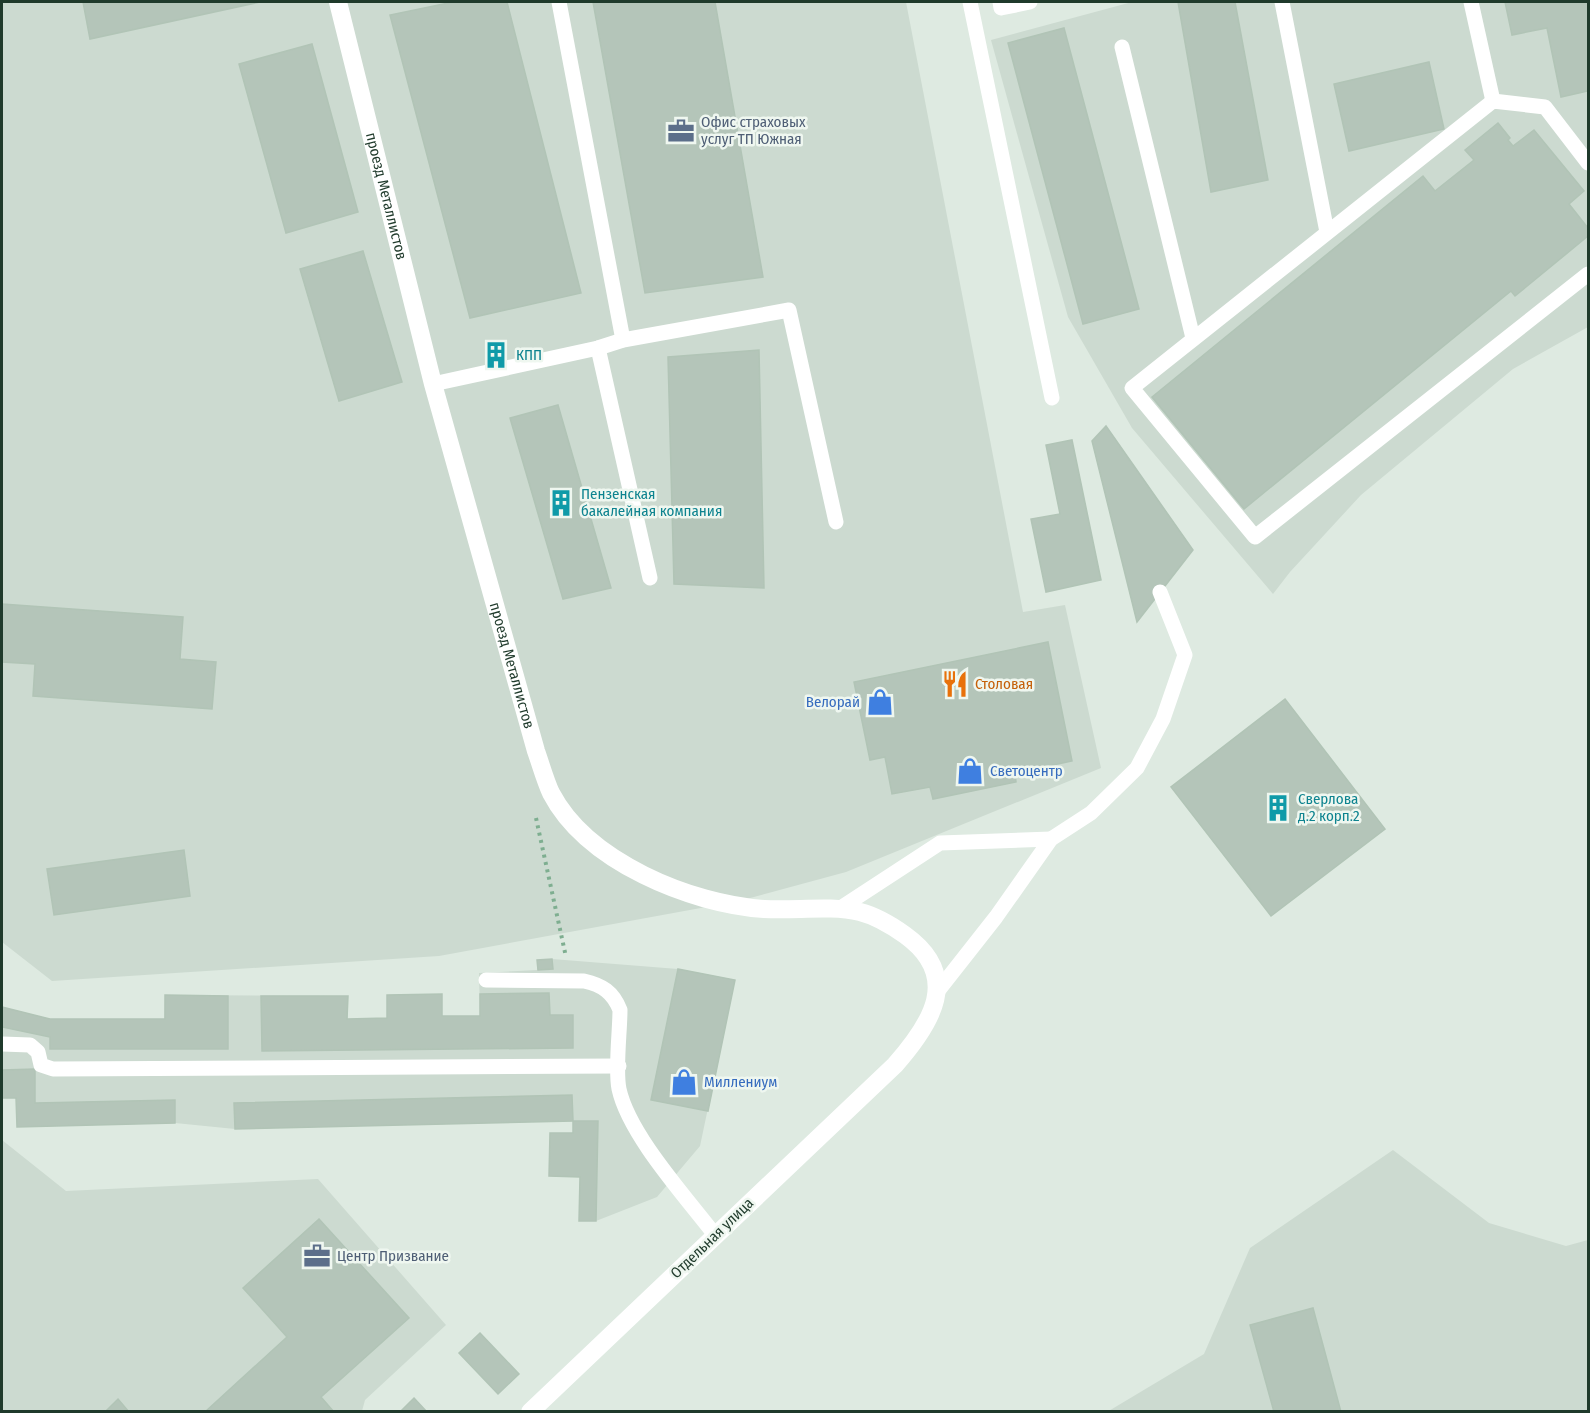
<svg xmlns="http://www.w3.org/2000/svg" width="1590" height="1413" font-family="'Fira Sans Condensed',sans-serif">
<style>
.built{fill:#ccdad0}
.building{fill:#b4c5b9;stroke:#b1c4b6;stroke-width:1.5}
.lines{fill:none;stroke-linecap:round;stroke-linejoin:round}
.path{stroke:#7eae90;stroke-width:4;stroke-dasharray:3 4.5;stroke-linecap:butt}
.service{stroke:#fff;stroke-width:15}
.tertiary{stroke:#fff;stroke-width:18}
.labels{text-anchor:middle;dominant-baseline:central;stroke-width:5;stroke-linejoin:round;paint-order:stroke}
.service-label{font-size:15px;fill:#4e5e75;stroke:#eff7f0;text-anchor:start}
.street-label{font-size:15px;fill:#1f3a2b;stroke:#eff7f0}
.culture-label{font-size:15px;fill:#0d838f;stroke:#eff7f0;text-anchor:start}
.food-label{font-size:15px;fill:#c56008;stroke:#eff7f0;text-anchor:start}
.shop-label{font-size:15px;fill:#366cbe;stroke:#eff7f0;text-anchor:start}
</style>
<rect width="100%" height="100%" fill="#deeae1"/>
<g class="built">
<polygon points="2,2 906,2 1023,612 1065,605 1101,768 846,872 739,901 439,956 52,981 2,942"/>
<polygon points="1132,2 1588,2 1588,327 1513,369 1361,495 1290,572 1273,594 1132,428 1068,317 991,40"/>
<polygon points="552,959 678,969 735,980 700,1146 657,1197 596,1221 580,1177 549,1176 550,1133 573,1133 573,1121 235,1129 175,1123 17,1127 16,1098 2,1098 2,1007 50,1019 164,1019 165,995 348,996 348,1019 387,1018 387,995 442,994 442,1016 480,1016 479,973 537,970 537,960"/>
<polygon points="2,1140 66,1191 318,1179 446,1325 365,1400 362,1411 2,1411"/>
<polygon points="1393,1150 1489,1223 1566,1246 1588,1240 1588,1411 1107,1412 1204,1354 1250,1248"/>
</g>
<g class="building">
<polygon points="83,2 260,2 90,39"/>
<polygon points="453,2 507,2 581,293 470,318 390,15"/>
<polygon points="593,2 715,2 763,277 645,293"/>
<polygon points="1178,2 1235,2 1268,180 1211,192"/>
<polygon points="1505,2 1588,2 1588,91 1561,97 1547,28 1512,35"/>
<polygon points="1064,28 1139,309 1083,324 1008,43"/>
<polygon points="312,44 358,212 286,233 239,64"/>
<polygon points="1429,62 1444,129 1349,151 1334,84"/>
<polygon points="1498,123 1510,138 1508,140 1513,146 1534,130 1584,191 1569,204 1588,228 1588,236 1515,296 1511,291 1244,509 1152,397 1423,176 1435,191 1474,160 1465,150"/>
<polygon points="363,251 402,382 339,401 300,269"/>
<polygon points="500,345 505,360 492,364 486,349"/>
<polygon points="759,350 764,588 674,584 668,357"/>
<polygon points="558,405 611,588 563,599 510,418"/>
<polygon points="1106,426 1193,550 1137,622 1092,441"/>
<polygon points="1072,440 1101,580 1046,592 1031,519 1060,514 1046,445"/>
<polygon points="2,604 183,617 180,659 216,662 212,709 33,696 35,664 2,662"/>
<polygon points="1048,642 1072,761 1015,773 1016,782 933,799 930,787 892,794 885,757 870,760 854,682"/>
<polygon points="1285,699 1385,829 1271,916 1171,787"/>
<polygon points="184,850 190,896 54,915 47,869"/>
<polygon points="552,959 553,969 538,970 537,960"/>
<polygon points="678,969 735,980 708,1111 651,1100"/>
<polygon points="549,993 550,1015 573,1015 573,1048 262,1051 261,996 348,996 347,1019 387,1018 387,995 442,994 442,1016 480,1016 480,994"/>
<polygon points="165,995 228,996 228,1049 50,1049 50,1037 2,1027 2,1007 50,1019 165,1019"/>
<polygon points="35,1069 35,1103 175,1100 175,1123 17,1127 16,1098 2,1098 2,1070"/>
<polygon points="572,1095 573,1121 235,1129 234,1103"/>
<polygon points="573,1121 598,1121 596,1221 579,1221 580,1177 549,1176 550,1133 573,1133"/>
<polygon points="319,1219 409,1318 321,1397 334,1412 205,1412 287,1337 243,1288"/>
<polygon points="1313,1308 1341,1412 1274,1412 1250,1325"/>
<polygon points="480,1333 519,1374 498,1394 459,1353"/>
<polygon points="414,1398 427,1412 400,1412"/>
<polygon points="118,1399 129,1412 105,1412"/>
</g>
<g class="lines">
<polyline class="path" points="536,818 566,957"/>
<g class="service">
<polyline points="559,2 623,340"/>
<polyline points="970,2 1052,398"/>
<polyline points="1000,2 1001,8 1030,2"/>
<polyline points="1282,2 1327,232"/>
<polyline points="1471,2 1493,101"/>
<polyline points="1122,47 1193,338"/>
<polyline points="1588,163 1545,107 1493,101 1132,388 1255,537 1588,274"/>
<polyline points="598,348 650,578"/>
<polyline points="433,384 598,348 623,340 789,310 836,522"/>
<polyline points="839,909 940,843 1051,839"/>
<path d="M486 980 584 981C602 985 613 992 620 1010 620 1031 615 1070 619 1089 629 1135 686 1197 715 1235"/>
<polyline points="937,992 996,917 1051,839 1091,813 1137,768 1163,719 1185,655 1160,592"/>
<polyline points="2,1044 30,1045 38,1052 41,1065 53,1069 619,1066"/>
</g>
<path class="tertiary" id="s1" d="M338 2 433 384 536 751C541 765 545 780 551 793 587 862 691 904 764 909 796 911 829 905 860 912 876 916 891 925 905 935 962 976 932 1023 895 1065L530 1412"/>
</g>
<defs>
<symbol id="office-bare" viewBox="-9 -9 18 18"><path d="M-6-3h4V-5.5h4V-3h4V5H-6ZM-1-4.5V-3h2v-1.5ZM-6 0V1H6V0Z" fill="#5c6f8a" stroke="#eff7f0" stroke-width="2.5" paint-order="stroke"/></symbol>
<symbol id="building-bare" viewBox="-9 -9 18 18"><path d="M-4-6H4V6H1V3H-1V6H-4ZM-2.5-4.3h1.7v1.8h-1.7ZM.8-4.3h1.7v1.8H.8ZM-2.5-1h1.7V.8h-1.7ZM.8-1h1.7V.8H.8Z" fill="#0f9aa8" stroke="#eff7f0" stroke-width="2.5" paint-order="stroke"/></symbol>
<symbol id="restaurant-bare" viewBox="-9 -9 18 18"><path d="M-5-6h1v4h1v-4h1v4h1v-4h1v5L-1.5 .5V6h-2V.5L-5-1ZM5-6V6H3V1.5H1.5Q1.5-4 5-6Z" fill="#e8710a" stroke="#eff7f0" stroke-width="2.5" paint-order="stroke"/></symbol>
<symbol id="shop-bare" viewBox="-9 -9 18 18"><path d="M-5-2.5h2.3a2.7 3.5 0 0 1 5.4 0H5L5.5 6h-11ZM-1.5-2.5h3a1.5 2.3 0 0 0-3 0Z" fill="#3f7fe0" stroke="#eff7f0" stroke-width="2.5" paint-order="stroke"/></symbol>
</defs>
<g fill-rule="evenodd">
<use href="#office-bare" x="662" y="112" width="38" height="38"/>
<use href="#building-bare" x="477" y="336" width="38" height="38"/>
<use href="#building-bare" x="542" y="484" width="38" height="38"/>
<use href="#restaurant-bare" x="936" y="665" width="38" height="38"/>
<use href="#shop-bare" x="861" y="683" width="38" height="38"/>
<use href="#shop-bare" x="951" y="752" width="38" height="38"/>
<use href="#building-bare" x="1259" y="789" width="38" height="38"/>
<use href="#shop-bare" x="665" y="1063" width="38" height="38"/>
<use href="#office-bare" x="298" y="1237" width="38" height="38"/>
</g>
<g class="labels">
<g class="service-label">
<text x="701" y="122">Офис страховых<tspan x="701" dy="17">услуг ТП Южная</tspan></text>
<text x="337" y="1256">Центр Призвание</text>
</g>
<g class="street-label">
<text stroke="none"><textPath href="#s1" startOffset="200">проезд Металлистов</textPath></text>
<text stroke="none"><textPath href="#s1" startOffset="686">проезд Металлистов</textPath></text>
<text transform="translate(712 1238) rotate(-44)">Отдельная улица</text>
</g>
<g class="culture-label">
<text x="516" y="355">КПП</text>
<text x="581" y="494">Пензенская<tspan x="581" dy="17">бакалейная компания</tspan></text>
<text x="1298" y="799">Сверлова<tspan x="1298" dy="17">д.2 корп.2</tspan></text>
</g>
<g class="food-label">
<text x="975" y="684">Столовая</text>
</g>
<g class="shop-label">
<text x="860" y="702" text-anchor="end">Велорай</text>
<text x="990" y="771">Светоцентр</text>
<text x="704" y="1082">Миллениум</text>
</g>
</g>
<rect width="1590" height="1413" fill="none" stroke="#1f3a2b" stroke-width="6"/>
</svg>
